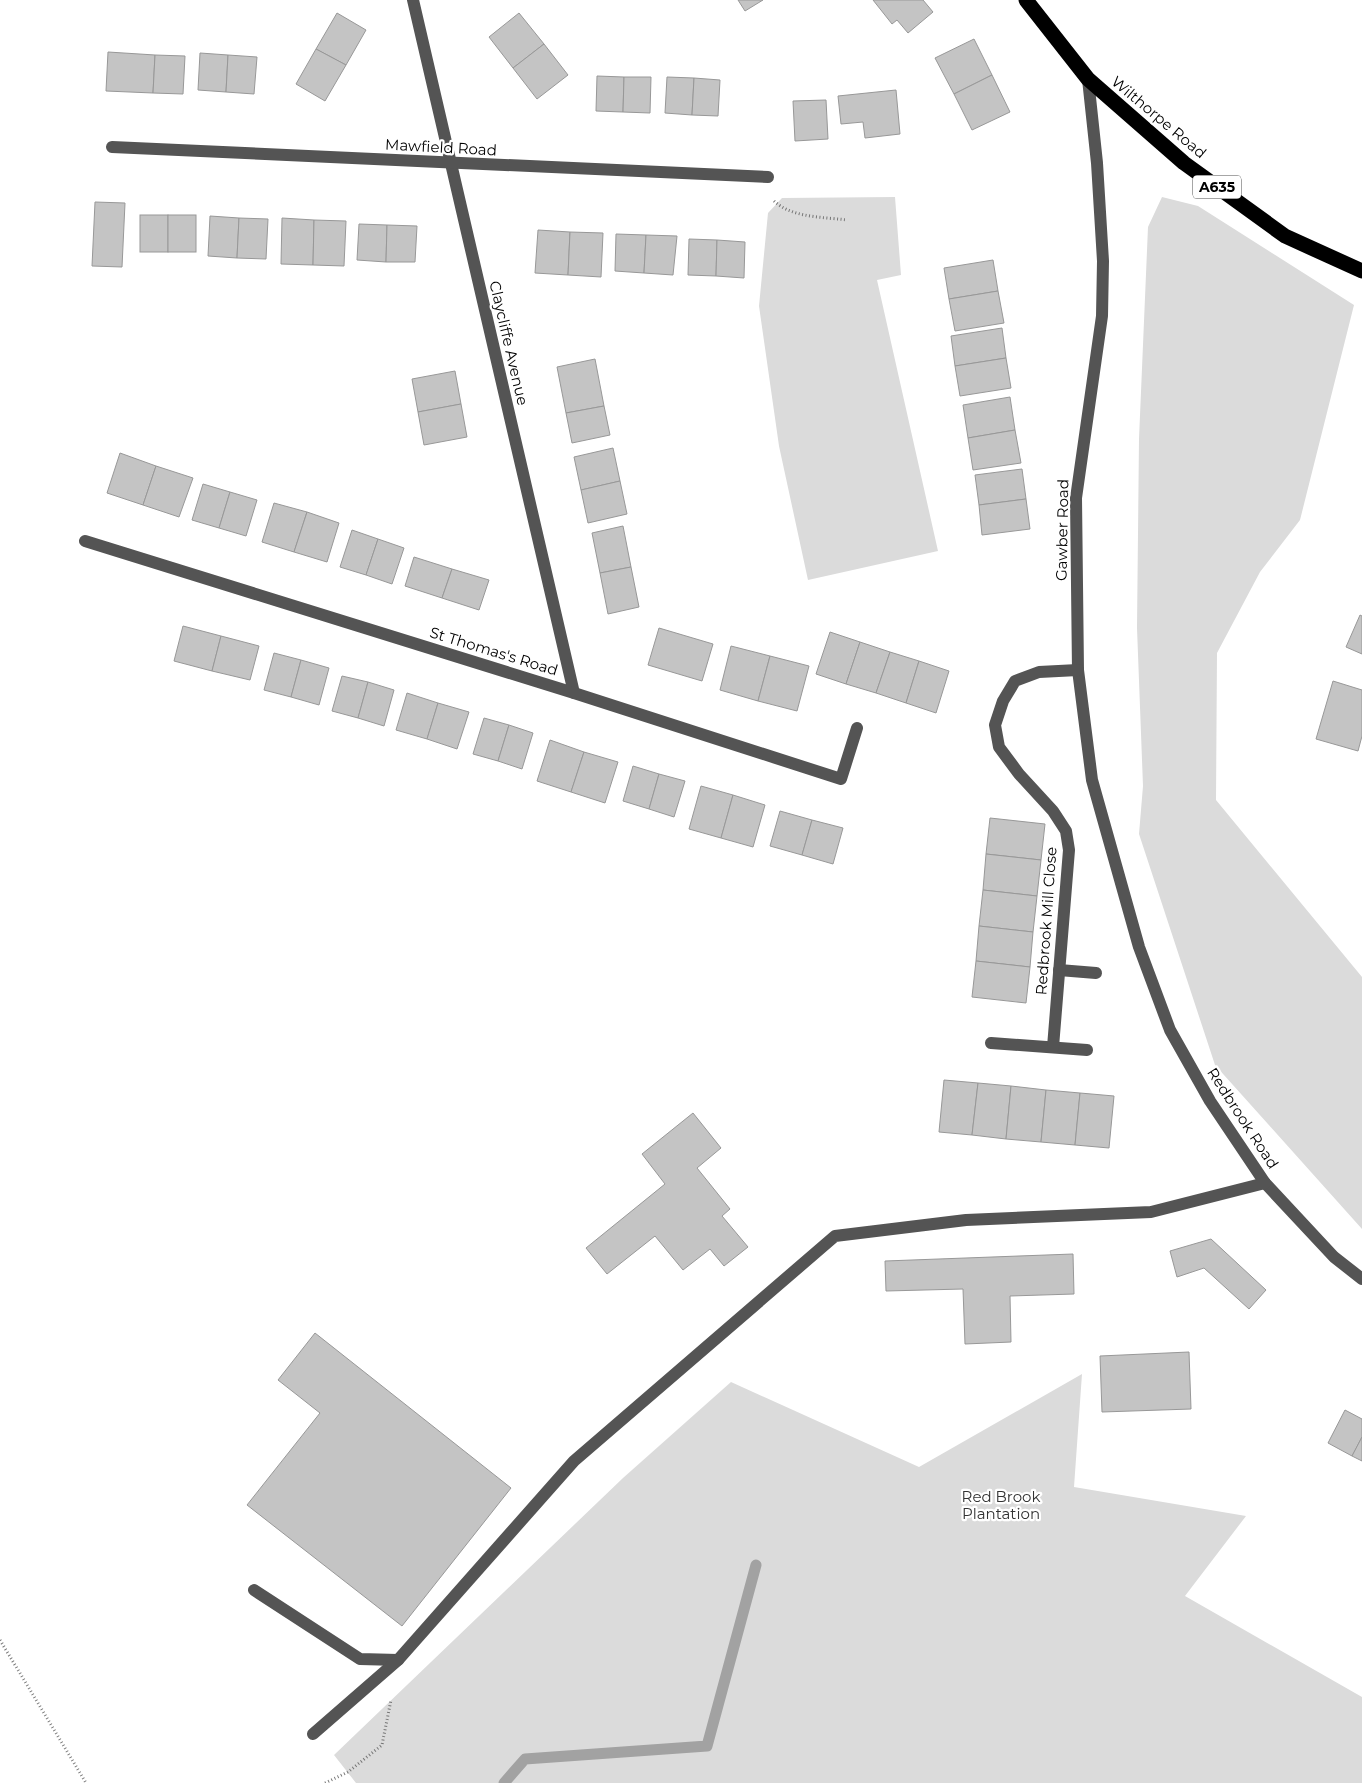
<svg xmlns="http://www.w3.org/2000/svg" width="1362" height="1783" font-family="Montserrat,sans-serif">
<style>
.green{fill:#dbdbdb}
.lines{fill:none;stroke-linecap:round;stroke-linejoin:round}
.stream{stroke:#a2a2a2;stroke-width:11}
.building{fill:#c4c4c4;stroke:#989898}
.path{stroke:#767676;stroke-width:3;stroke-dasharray:1 2.5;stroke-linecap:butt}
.minor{stroke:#545454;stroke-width:12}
.highway{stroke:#000;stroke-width:15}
.labels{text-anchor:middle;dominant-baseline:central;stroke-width:4.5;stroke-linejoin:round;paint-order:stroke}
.shield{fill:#fff;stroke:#4c4c4c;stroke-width:1}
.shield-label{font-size:14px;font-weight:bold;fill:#000}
.street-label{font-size:15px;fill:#000;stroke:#fff}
.park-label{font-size:15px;fill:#323232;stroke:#fff}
</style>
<rect width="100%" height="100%" fill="#fff"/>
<g class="green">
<polygon points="895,197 901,275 877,280 938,551 808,580 779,446 759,306 768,213 782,198"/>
<polygon points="1162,197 1198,206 1354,305 1300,520 1260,572 1217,653 1216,800 1362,977 1362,1229 1215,1065 1139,834 1143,786 1137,628 1139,439 1148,227"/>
<polygon points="1082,1374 1074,1487 1246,1516 1185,1596 1362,1697 1362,1783 356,1783 334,1755 623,1478 731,1382 919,1467"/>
</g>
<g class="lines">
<polyline class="stream" points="504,1783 525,1759 707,1746 756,1565"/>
</g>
<g class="building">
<polygon points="738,0 763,0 745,11"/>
<polygon points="873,0 923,0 933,12 908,33 897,20 892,24"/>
<polygon points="337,13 366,30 346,65 316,49"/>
<polygon points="519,13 544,44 513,68 489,37"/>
<polygon points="974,39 992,75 954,94 935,58"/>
<polygon points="544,44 568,75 537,99 513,68"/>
<polygon points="316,49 346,65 325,101 296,84"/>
<polygon points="108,52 155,55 153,93 106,91"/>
<polygon points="200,53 228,55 226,92 198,90"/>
<polygon points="155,55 185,56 183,94 153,93"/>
<polygon points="228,55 257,57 254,94 226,92"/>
<polygon points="992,75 1010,112 972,130 954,94"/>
<polygon points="597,76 624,77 623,112 596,111"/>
<polygon points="624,77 651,77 650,113 623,112"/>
<polygon points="667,77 694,78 692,115 665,113"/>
<polygon points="694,78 720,80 718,116 692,115"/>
<polygon points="896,90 900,134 865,138 863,122 841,124 838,96"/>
<polygon points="826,100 828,139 795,141 793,101"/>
<polygon points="95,202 125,203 122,267 92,266"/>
<rect x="140" y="215" width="28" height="37"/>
<rect x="168" y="215" width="28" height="37"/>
<polygon points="210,216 239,218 237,258 208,256"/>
<polygon points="239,218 268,219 266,259 237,258"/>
<polygon points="282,218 314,220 313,265 281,264"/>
<polygon points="314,220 346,221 344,266 313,265"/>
<polygon points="359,224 387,225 386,262 357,260"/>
<polygon points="387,225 417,226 415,262 386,262"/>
<polygon points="538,230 570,232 568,275 535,273"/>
<polygon points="570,232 603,233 601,277 568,275"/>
<polygon points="616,234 646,235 644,273 615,271"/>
<polygon points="646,235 677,236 673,275 644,273"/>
<polygon points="689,239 717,240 716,276 688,275"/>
<polygon points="717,240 745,242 744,278 716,276"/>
<polygon points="993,260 998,291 949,299 944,268"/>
<polygon points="998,291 1004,323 955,331 949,299"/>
<polygon points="1002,328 1006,358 955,366 951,336"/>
<polygon points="1006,358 1011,388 960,396 955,366"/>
<polygon points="595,359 604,406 566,413 557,367"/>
<polygon points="455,371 461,404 418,412 412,379"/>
<polygon points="1010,397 1015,430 968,438 963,405"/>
<polygon points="461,404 467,437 424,445 418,412"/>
<polygon points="604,406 610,435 572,443 566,413"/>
<polygon points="1015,430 1021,463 973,470 968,438"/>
<polygon points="613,448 620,481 581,490 574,457"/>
<polygon points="120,453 156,466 143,505 107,493"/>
<polygon points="156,466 193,478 179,517 143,505"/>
<polygon points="1022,469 1026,499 979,505 975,475"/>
<polygon points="620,481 627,514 588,523 581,490"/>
<polygon points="203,484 230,492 219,528 192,520"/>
<polygon points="230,492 257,500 246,536 219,528"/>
<polygon points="1026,499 1030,529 982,535 979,505"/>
<polygon points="274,503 307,512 294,552 262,542"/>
<polygon points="307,512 339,523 327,562 294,552"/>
<polygon points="623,526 631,567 600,573 592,533"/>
<polygon points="352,530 378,539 366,575 340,567"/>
<polygon points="378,539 404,548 392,584 366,575"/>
<polygon points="414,557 452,569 442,598 405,586"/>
<polygon points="631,567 639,607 608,614 600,573"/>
<polygon points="452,569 489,580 479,610 442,598"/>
<polygon points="1360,615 1362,616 1362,654 1346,647"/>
<polygon points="183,626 221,636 212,671 174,661"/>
<polygon points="659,628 713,644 702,681 648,665"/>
<polygon points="830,632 860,642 846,684 816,674"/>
<polygon points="221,636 259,646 250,680 212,671"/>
<polygon points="860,642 890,652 876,693 846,684"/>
<polygon points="731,646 770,656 758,701 720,690"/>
<polygon points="890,652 919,661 906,703 876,693"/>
<polygon points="274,653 301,660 291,697 264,690"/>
<polygon points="770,656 809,666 797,711 758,701"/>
<polygon points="301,660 329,668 319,705 291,697"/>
<polygon points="919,661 949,671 936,713 906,703"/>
<polygon points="342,676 368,682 358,718 332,711"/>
<polygon points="1333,681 1362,690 1362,736 1358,751 1316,739"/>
<polygon points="368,682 394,690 384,726 358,718"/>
<polygon points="407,693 438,703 427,739 396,730"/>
<polygon points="438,703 469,712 457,749 427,739"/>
<polygon points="484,718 509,725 498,761 473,754"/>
<polygon points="509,725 533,733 522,769 498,761"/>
<polygon points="550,740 584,752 571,792 537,781"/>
<polygon points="584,752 618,762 605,803 571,792"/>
<polygon points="633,766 659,774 649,809 623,801"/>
<polygon points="659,774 685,781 674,817 649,809"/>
<polygon points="701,786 733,795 721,838 689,829"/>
<polygon points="733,795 765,805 753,847 721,838"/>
<polygon points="780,811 812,820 802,855 770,846"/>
<polygon points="990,818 1045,824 1041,860 986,854"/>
<polygon points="812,820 843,828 833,864 802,855"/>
<polygon points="986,854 1041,860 1037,896 983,890"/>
<polygon points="983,890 1037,896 1033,932 979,926"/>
<polygon points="979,926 1033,932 1030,967 976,961"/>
<polygon points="976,961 1030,967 1026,1003 972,997"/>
<polygon points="944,1080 978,1083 972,1135 939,1132"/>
<polygon points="978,1083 1011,1086 1006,1139 972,1135"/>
<polygon points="1011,1086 1046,1090 1041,1142 1006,1139"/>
<polygon points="1046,1090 1080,1093 1075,1145 1041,1142"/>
<polygon points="1080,1093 1114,1096 1109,1148 1075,1145"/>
<polygon points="693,1113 721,1148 697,1168 730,1209 722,1216 748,1247 724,1266 710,1249 683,1270 655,1236 607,1274 586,1248 665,1184 642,1154"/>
<polygon points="1211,1239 1266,1290 1249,1309 1204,1268 1177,1277 1170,1251"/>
<polygon points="1073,1254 1074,1294 1010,1296 1011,1342 965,1344 963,1289 886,1291 885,1261"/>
<polygon points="315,1333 511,1488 402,1626 247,1505 320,1413 278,1380"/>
<polygon points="1189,1352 1191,1409 1102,1412 1100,1356"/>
<polygon points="1345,1410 1362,1419 1362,1437 1352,1456 1328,1443"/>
<polygon points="1362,1437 1362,1461 1352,1456"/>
</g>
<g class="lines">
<g class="path">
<path d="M774 201C792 218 824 217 847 220"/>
<polyline points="0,1640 86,1783"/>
<polyline points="325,1783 348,1772 382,1745 391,1700"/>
</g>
<g class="minor">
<polyline points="413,0 574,693"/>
<polyline points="1088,79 1097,163 1103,261 1102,316 1076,498 1078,670 1092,780 1139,947 1170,1030 1210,1101 1265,1183 1334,1257 1362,1279"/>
<polyline points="112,147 768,177"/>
<polyline points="85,541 574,693 841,779 857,728"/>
<polyline points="1059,970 1096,973"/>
<polyline points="991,1043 1087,1050"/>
<polyline points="1053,1047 1069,850 1066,831 1053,811 1019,774 999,747 995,725 1003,701 1015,681 1039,672 1078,670"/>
<polyline points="254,1590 360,1659 398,1660"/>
<polyline points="313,1734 398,1660 574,1461 835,1236 966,1220 1151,1212 1265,1183"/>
</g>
<polyline class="highway" points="1026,0 1088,79 1184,163 1285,236 1362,271"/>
</g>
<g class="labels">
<rect class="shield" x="1193" y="175.5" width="48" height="23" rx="4"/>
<g class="shield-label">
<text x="1217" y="187">A635</text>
</g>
<g class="street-label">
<text transform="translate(1159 117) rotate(40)">Wilthorpe Road</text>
<text transform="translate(441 147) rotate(3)">Mawfield Road</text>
<text transform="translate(509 343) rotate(77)">Claycliffe Avenue</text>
<text transform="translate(1062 530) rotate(-89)">Gawber Road</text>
<text transform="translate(494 651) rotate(17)">St Thomas's Road</text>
<text transform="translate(1046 921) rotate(-86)">Redbrook Mill Close</text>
<text transform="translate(1243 1118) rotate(57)">Redbrook Road</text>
</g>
<g class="park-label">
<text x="1001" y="1496">Red Brook<tspan x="1001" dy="17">Plantation</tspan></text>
</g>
</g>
</svg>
